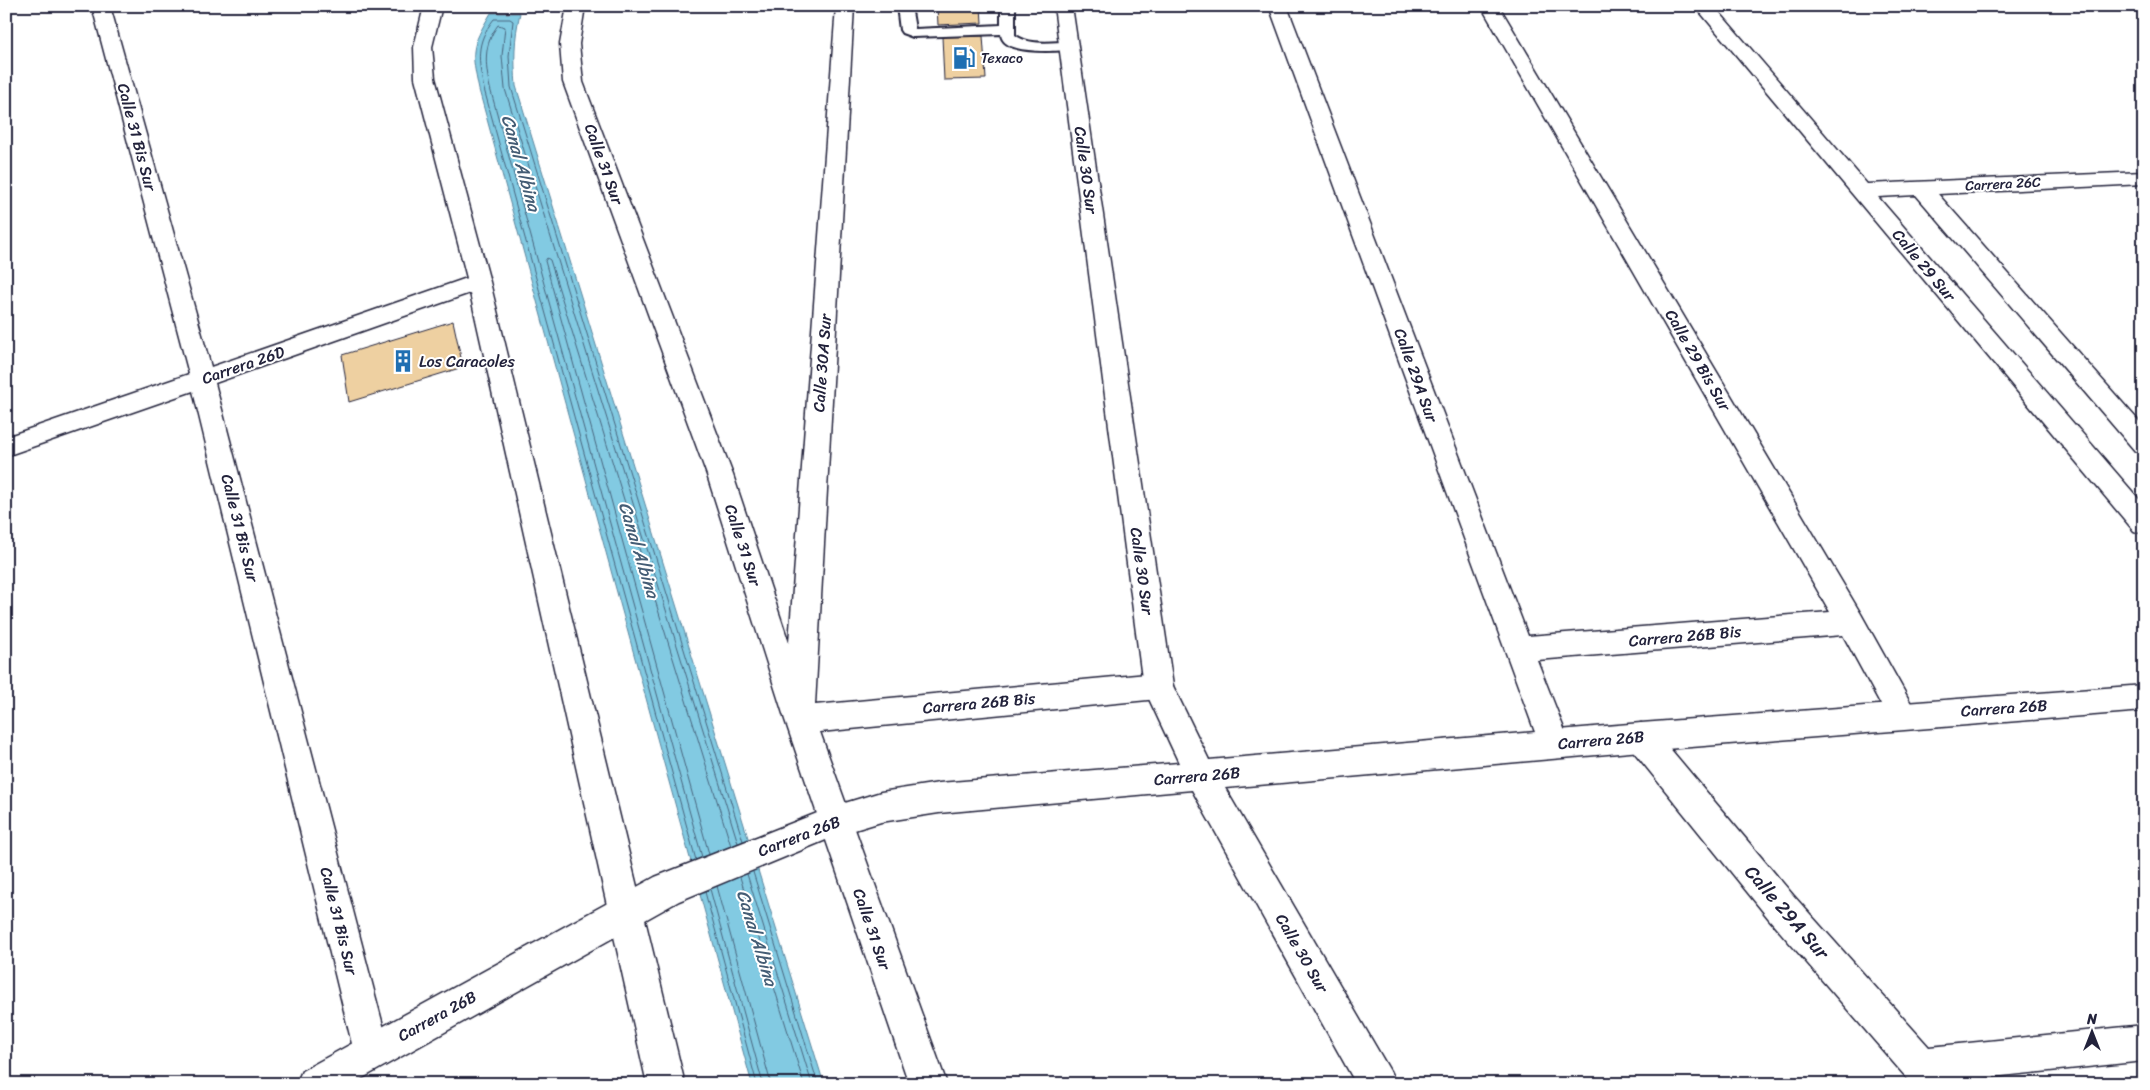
<svg xmlns="http://www.w3.org/2000/svg" width="2150" height="1090" font-family="Sriracha,sans-serif">
<style>
.water{fill:#82cae2;stroke:#5c879f}
.lines{fill:none;stroke-linecap:round;stroke-linejoin:round}
.shore{stroke:#48657e;stroke-width:1}
.building{fill:#eed0a1;stroke:#22223b}
.service-casing{stroke:#22223b;stroke-width:4}
.minor-casing{stroke:#22223b;stroke-width:3}
.tertiary-casing{stroke:#22223b;stroke-width:3}
.service{fill:#fff;fill-rule:evenodd}
.minor{fill:#fff;fill-rule:evenodd}
.tertiary{fill:#fff;fill-rule:evenodd}
.labels{text-anchor:middle;dominant-baseline:central;stroke-width:4;stroke-linejoin:round;paint-order:stroke}
.far-poi-label{font-size:14px;fill:#22223b;stroke:#fff;text-anchor:start}
.far-street-label{font-size:14px;fill:#22223b;stroke:#fff}
.street-label{font-size:16px;fill:#22223b;stroke:#fff}
.poi-label{font-size:16px;fill:#22223b;stroke:#fff;text-anchor:start}
.water-label{font-size:18px;font-style:italic;fill:#445d75;stroke:#fff}
.near-street-label{font-size:19px;fill:#22223b;stroke:#fff}
</style>
<rect width="100%" height="100%" fill="#fff"/>
<filter id="ink" filterUnits="userSpaceOnUse"><feTurbulence type="fractalNoise" baseFrequency=".02" numOctaves="2"/><feDisplacementMap in="SourceGraphic" scale="10" xChannelSelector="R" yChannelSelector="G"/><feConvolveMatrix kernelMatrix="1 2 1 2 8 2 1 2 1" color-interpolation-filters="sRGB"/></filter>
<g filter="url(#ink)">
<path class="water" d="M491 13H520C514 38 514 60 516 86L824 1084H752L479 90C471 51 470 48 491 13Z"/>
<g class="lines">
<g class="shore">
<polyline points="709,854 545,261 547,258 550,260 731,846"/>
<path d="M702 857 490 88C485 64 483 45 498 25L505 27 502 56 505 89 738 843"/>
<path d="M696 860 484 89C478 60 475 43 494 19H510L513 21 509 56 511 87 743 841"/>
<polyline points="753,872 818,1084"/>
<polyline points="747,874 812,1084"/>
<polyline points="740,877 804,1084"/>
<polyline points="717,886 771,1084"/>
<polyline points="710,889 763,1084"/>
<polyline points="705,892 757,1084"/>
</g>
</g>
<g class="building">
<polygon points="937,6 981,6 982,23 938,25"/>
<polygon points="983,36 986,79 944,80 942,37"/>
<polygon points="453,321 463,367 349,402 342,355"/>
</g>
<g class="lines">
<defs>
<path id="service" d="M897 6H911L915 29 1001 25V6H1015V35C1030 46 1051 42 1069 42L1074 43 1076 46 1074 49 1069 50C1054 51 1002 55 1001 34L913 37 902 33 900 30Z"/>
<g id="minor">
<polygon points="92,6 110,6 211,367 467,278 415,78 414,47 424,6 442,6 432,47 435,78 490,282 685,1084 647,1084 470,293 215,383 390,1052 385,1065 372,1070 359,1065 354,1052 193,391 6,456 6,437 189,374"/>
<polygon points="567,6 585,6 579,44 583,82 733,475 789,643 836,6 854,6 815,705 1158,673 1169,677 1173,686 1169,695 1158,699 820,732 947,1084 909,1084 785,720 707,475 563,82 560,44"/>
<polygon points="1269,6 1287,6 1528,636 1830,612 1481,6 1499,6 1861,614 1918,716 1914,725 1903,729 1892,725 1843,635 1537,660 1570,744 1565,754 1554,758 1543,754"/>
<polygon points="1695,6 1714,6 1867,184 2144,172 2144,184 1938,194 2144,427 2144,453 2135,451 1916,195 1878,197 2144,505 2144,534 2134,531"/>
<polygon points="1641,723 1652,727 1793,895 1929,1047 2144,1025 2144,1061 1954,1081 1956,1084 1912,1084 1769,919 1630,747 1626,737 1630,727"/>
</g>
<polygon id="tertiary" points="1054,6 1072,6 1173,686 1209,760 1641,723 2144,685 2144,711 1641,751 1225,788 1390,1071 1396,1084 1356,1084 1192,790 939,813 881,822 838,835 679,901 352,1084 296,1084 302,1071 655,877 835,806 881,792 939,783 1179,763 1143,686"/>
</defs>
<use href="#service" class="service-casing"/>
<use href="#minor" class="minor-casing"/>
<use href="#tertiary" class="tertiary-casing"/>
<use href="#service" class="service"/>
<use href="#minor" class="minor"/>
<use href="#tertiary" class="tertiary"/>
</g>
</g>
<defs>
<symbol id="fuel-bare" viewBox="-9 -9 18 18"><path d="M-5.5-6h7V0h2V4h1.3V-2.5L3-4.5l.8-.8L6-3V5H2.5V1h-1V6h-7ZM-4.2-4.7v3.2H.2V-4.7Z" fill="#1f6fb2" stroke="#fff" stroke-width="2.5" paint-order="stroke"/></symbol>
<symbol id="building-bare" viewBox="-9 -9 18 18"><path d="M-4-6H4V6H1V3H-1V6H-4ZM-2.5-4.3h1.7v1.8h-1.7ZM.8-4.3h1.7v1.8H.8ZM-2.5-1h1.7V.8h-1.7ZM.8-1h1.7V.8H.8Z" fill="#1f6fb2" stroke="#fff" stroke-width="2.5" paint-order="stroke"/></symbol>
</defs>
<g fill-rule="evenodd">
<use href="#fuel-bare" x="948" y="42" width="32" height="32"/>
<use href="#building-bare" x="387" y="345" width="32" height="32"/>
</g>
<g class="labels">
<g class="far-poi-label">
<text x="981" y="58">Texaco</text>
</g>
<g class="far-street-label">
<text transform="translate(2003 184) rotate(-3)">Carrera 26C</text>
</g>
<g class="street-label">
<text transform="translate(137 137) rotate(75)">Calle 31 Bis Sur</text>
<text transform="translate(604 164) rotate(70)">Calle 31 Sur</text>
<text transform="translate(1086 170) rotate(82)">Calle 30 Sur</text>
<text transform="translate(1924 265) rotate(50)">Calle 29 Sur</text>
<text transform="translate(1698 360) rotate(60)">Calle 29 Bis Sur</text>
<text transform="translate(822 363) rotate(-86)">Calle 30A Sur</text>
<text transform="translate(243 365) rotate(-19)">Carrera 26D</text>
<text transform="translate(1416 375) rotate(70)">Calle 29A Sur</text>
<text transform="translate(240 528) rotate(76)">Calle 31 Bis Sur</text>
<text transform="translate(743 545) rotate(72)">Calle 31 Sur</text>
<text transform="translate(1142 571) rotate(82)">Calle 30 Sur</text>
<text transform="translate(1685 636) rotate(-5)">Carrera 26B Bis</text>
<text transform="translate(979 703) rotate(-5)">Carrera 26B Bis</text>
<text transform="translate(2004 708) rotate(-4)">Carrera 26B</text>
<text transform="translate(1601 740) rotate(-5)">Carrera 26B</text>
<text transform="translate(1197 776) rotate(-5)">Carrera 26B</text>
<text transform="translate(799 836) rotate(-21)">Carrera 26B</text>
<text transform="translate(339 921) rotate(76)">Calle 31 Bis Sur</text>
<text transform="translate(872 929) rotate(71)">Calle 31 Sur</text>
<text transform="translate(1302 953) rotate(60)">Calle 30 Sur</text>
<text transform="translate(437 1016) rotate(-29)">Carrera 26B</text>
</g>
<g class="poi-label">
<text x="419" y="361">Los Caracoles</text>
</g>
<g class="water-label">
<text transform="translate(521 163) rotate(74)">Canal Albina</text>
<text transform="translate(639 550) rotate(73)">Canal Albina</text>
<text transform="translate(757 938) rotate(73)">Canal Albina</text>
</g>
<g class="near-street-label">
<text transform="translate(1787 912) rotate(49)">Calle 29A Sur</text>
</g>
</g>
<rect width="2150" height="1090" fill="none" stroke="#fff" stroke-width="25"/>
<rect x="12" y="12" width="2125" height="1065" fill="none" stroke="#22223b" stroke-width="2" filter="url(#ink)"/>
<g transform="translate(2092 1032)" stroke="#ffffff" stroke-width="4" paint-order="stroke">
<path d="M0-4L9 19L0 12L-9 19Z" fill="#22223b"/>
<text y="-8" font-size="14" font-weight="bold" text-anchor="middle" fill="#22223b">N</text>
</g>
</svg>
